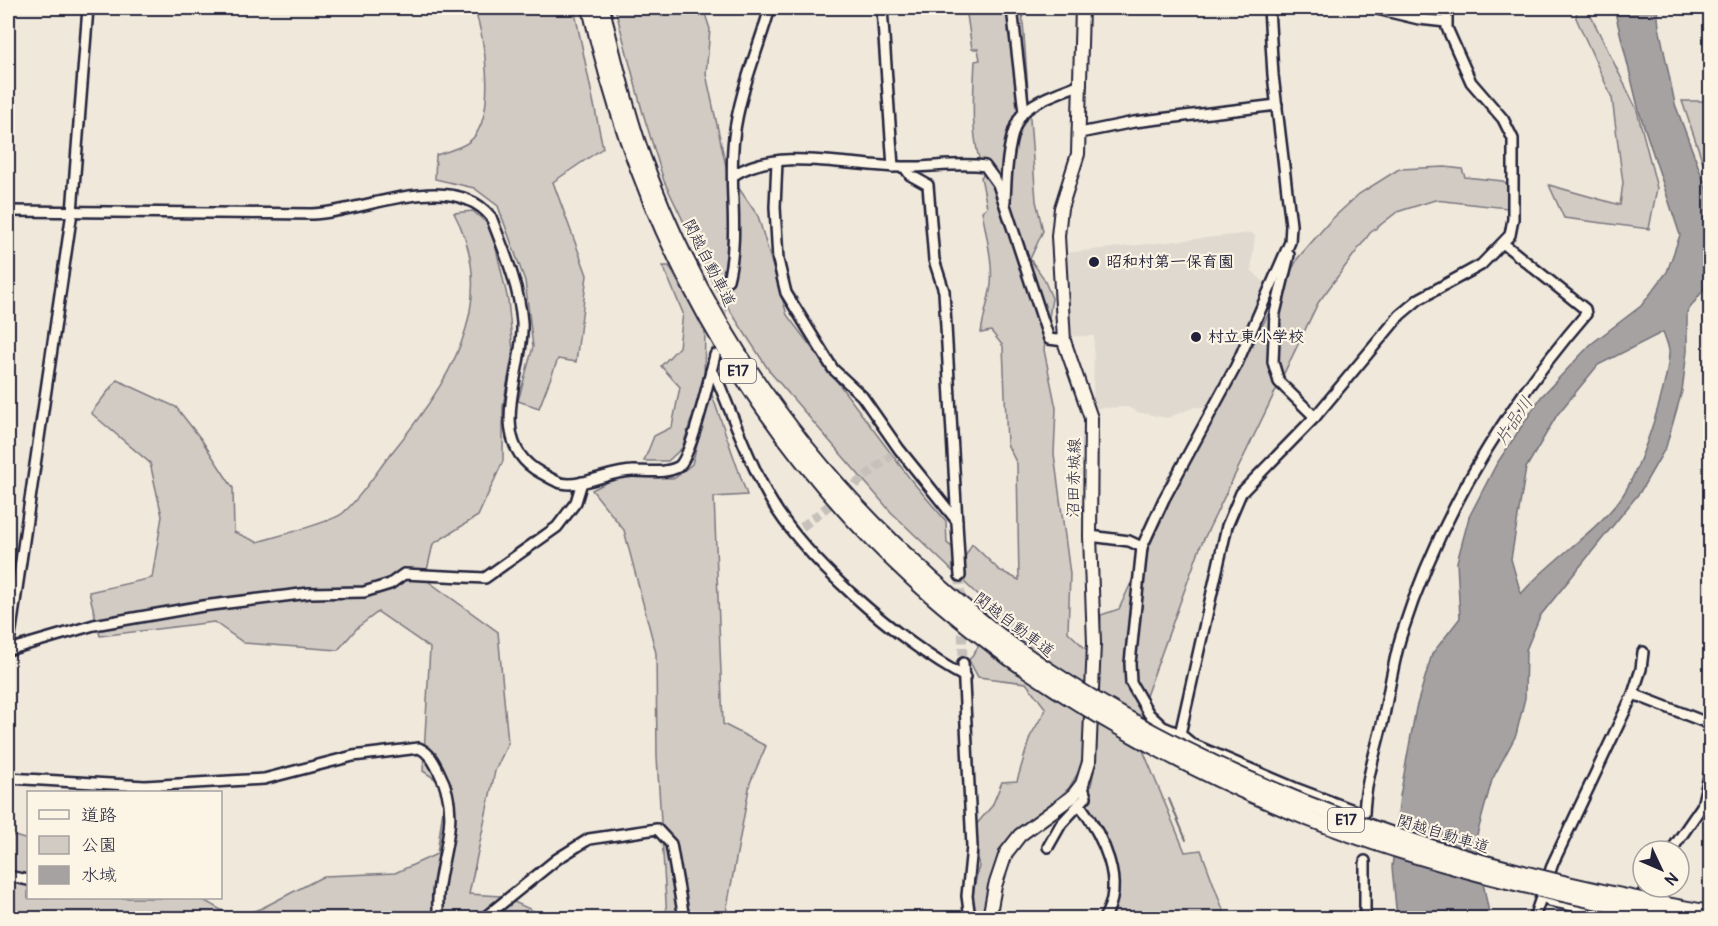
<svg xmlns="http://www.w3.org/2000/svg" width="1718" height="926" font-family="Pangolin,'Klee One',sans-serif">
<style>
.built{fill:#e0d9cf}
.green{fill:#d1cbc3;stroke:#7a767f;stroke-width:1.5}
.water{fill:#a6a2a2;stroke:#716f79;stroke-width:1.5;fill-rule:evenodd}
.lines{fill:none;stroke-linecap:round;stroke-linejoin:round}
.stream{stroke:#716f79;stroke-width:2}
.minor-tunnel{stroke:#c6c0bb;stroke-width:9;stroke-dasharray:9 4.5;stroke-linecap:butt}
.minor-casing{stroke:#22223b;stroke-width:14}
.major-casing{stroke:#22223b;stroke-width:16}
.highway-casing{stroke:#22223b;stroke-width:18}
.minor{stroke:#fcf5e5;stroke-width:9}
.major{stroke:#fcf5e5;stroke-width:12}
.highway{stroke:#fcf5e5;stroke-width:14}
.highway-bridge-casing{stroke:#22223b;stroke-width:18;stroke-linecap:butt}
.highway-bridge{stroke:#fcf5e5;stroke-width:14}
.poi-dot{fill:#22223b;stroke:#fcf5e5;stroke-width:2}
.labels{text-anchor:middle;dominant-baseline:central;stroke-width:4.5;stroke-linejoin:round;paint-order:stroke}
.shield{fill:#fcf5e5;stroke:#63616e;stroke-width:1.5}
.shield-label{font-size:15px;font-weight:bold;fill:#22223b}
.poi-label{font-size:16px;font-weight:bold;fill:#22223b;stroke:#fcf5e5;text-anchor:start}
.street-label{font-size:16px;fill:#22223b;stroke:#fcf5e5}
.water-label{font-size:18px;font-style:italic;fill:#575564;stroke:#fcf5e5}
</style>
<rect width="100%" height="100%" fill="#efe8db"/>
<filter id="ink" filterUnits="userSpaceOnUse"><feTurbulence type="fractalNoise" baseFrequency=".0167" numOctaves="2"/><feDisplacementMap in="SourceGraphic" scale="12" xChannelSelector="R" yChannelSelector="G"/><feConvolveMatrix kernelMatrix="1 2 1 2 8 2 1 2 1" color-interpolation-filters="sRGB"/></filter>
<g filter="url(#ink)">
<polygon class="built" points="1252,233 1255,236 1251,270 1265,283 1245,339 1209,408 1195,407 1167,418 1137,412 1128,407 1093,408 1094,336 1067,336 1064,253"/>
<g class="green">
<path d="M474 8H574L603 148 553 182 587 275 576 362 558 359 539 408 518 401 533 347 525 281 498 206 474 188 435 179 436 155C448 151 466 147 474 137 496 109 485 39 474 8Z"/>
<path d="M615 8H703L710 29 706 74 727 171 758 216 787 315 911 480 946 521 947 543 965 557 972 544 999 570 1019 580 1017 464 1007 444 1003 346 991 331 981 333C983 318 987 306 990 291 995 267 986 236 982 211L987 207 981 177 984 174C970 141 973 97 975 61L980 60 978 49H972L966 8H1022L1036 201 1043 231 1030 259 1043 277 1052 298 1044 350 1056 408 1054 454 1070 574 1068 632 1089 652 1084 763 1069 788 1043 812 1026 823 1000 849 984 918H976L971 901 979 866 975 826 992 806 1002 782 1017 781 1030 737 1046 709 1026 683 978 677 969 660 980 644 995 659 1012 635 989 606 891 512 770 372 716 289 664 181 642 110Z"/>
<polygon points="1577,8 1589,8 1590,14 1637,110 1657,188 1649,229 1564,218 1549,185 1620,205 1623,183 1612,98 1576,18"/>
<polygon points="1682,101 1703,101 1710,111 1710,183"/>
<polygon points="1445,167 1462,169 1465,177 1503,181 1507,184 1507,208 1435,200 1397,212 1370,233 1318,303 1201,545 1146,696 1143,750 1185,852 1201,850 1225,915 1229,918 1108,918 1114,909 1117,889 1086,809 1094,771 1101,615 1119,609 1164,511 1298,258 1330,221 1359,194 1399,169"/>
<path d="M473 211 491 227 508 300 513 351 503 406V461L478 516 433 544 425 579 498 632 508 743 495 771 469 894 501 896 549 918H8V834L28 840V898H200L235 918 262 908 324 876 395 873 437 854 446 786 423 771 430 648 378 612 358 627 338 650 244 643 214 622 100 636 89 592 152 578 162 516 150 463 91 413 117 380 176 407 201 439 233 488 234 532 257 542C274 537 333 522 343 513 361 497 375 474 389 456 446 386 503 305 454 213Z"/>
<polygon points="663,266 669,266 705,330 704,380 682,448 668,461 644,461 654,436 672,427 680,387 661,366 679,347 683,313"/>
<polygon points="711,392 747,495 714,497 723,724 766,746 750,783 725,918 667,918 657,757 656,653 624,530 592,490 617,477 675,478 692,464"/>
</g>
<path class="water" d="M1614 8H1657L1659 27 1675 104 1710 198V281L1687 312V351L1682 391 1666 447 1640 492 1540 616 1526 650 1525 698 1516 735 1492 780 1475 842 1490 918H1397L1392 867 1400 796 1416 708 1432 654 1460 618 1457 562 1469 517 1496 465 1541 397 1591 344 1641 306 1667 272 1680 235 1639 111ZM1663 332C1665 338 1670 347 1669 354 1667 388 1639 476 1618 502 1590 537 1550 560 1521 594L1511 559 1526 468 1557 415 1598 365Z"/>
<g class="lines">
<polyline class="stream" points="1169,799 1186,840"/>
<g class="minor-tunnel">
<polyline points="715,355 728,280"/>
<polyline points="802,527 892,455"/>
<polyline points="960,576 961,606"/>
<polyline points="962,620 963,663"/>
</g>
<defs>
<g id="minor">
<polyline points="882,8 893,167"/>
<polyline points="1012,8 1024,112"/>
<path d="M1269 8 1273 75 1291 225 1290 242 1236 366 1164 499 1142 547 1130 663 1131 683 1149 714 1163 727 1180 734 1192 744 1295 788 1364 814C1365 783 1376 750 1383 720 1389 692 1393 663 1401 636 1439 517 1505 408 1586 314L1585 309 1504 244"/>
<polyline points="1373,8 1419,19 1446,22"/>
<polyline points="1080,133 1134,122 1277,105"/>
<polyline points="777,161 775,207 778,260 786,293 833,369 862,396 899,449 957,521"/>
<polyline points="905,168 910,175 928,185 934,260 944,291 960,576"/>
<path d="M734 175C777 146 852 167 902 167 929 168 958 162 985 166L998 184 1049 339 1064 341"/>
<path d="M1005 201C1006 177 1007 127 1026 110 1041 98 1063 91 1081 84"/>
<path d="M8 211 312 214C364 212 452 168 491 217 504 251 519 285 522 322 525 371 483 442 541 473 547 476 554 481 561 483 581 488 610 471 633 471 647 471 665 474 678 467 691 459 710 375 715 355"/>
<polyline points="1289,255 1275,313 1273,362 1279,382 1315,417"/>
<path d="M728 280C740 233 728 184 734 137 739 93 758 50 770 8"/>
<path d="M711 371 717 379C732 415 746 453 764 488 797 554 900 643 965 677"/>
<polyline points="1090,536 1129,541 1142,547"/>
<polyline points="8,650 72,212 88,8"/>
<polyline points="8,650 94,625 203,606 309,593 364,592 390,584 404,574 485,578 557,527 576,502 582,482"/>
<polyline points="963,663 972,847 967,896 970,918"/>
<polyline points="1633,694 1710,724"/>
<polyline points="1180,734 1227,526 1241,493 1315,417 1400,315 1419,299 1481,265 1510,235 1513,219 1513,139 1503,119 1471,82 1447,28 1447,8"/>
<path d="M8 778 145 786 264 779 353 756 419 748C430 753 434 762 439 772 467 824 431 867 439 918"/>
<path d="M1080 805C1102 835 1127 883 1104 918"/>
<polyline points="1048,847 1061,824 1086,797 1082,784"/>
<polyline points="1671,851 1702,806 1710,772"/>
<polyline points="1365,861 1365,918"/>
<polyline points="8,876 28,880"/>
<polyline points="1543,896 1550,901 1630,918"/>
<polyline points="1638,904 1646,887"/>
<polyline points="484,918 557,859 589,839 657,829 671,844 684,918"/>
<polyline points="1534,918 1553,863 1633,694 1641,669 1643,652"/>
</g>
<polyline id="major" points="989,918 995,886 1006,853 1020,835 1072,797 1082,784 1089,762 1094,643 1090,536 1091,418 1064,341 1058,236 1061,208 1078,154 1082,8"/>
<g id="highway">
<path d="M590 8C640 229 745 425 913 579 943 607 975 632 1008 657"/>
<path d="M602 8C613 56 625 105 641 152 712 354 844 517 1013 646"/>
</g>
</defs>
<use href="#minor" class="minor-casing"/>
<use href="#major" class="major-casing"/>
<use href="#highway" class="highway-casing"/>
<use href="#minor" class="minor"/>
<use href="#major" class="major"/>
<use href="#highway" class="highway"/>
<defs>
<g id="highway-bridge">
<path d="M1013 646C1223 794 1459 869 1710 913"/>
<path d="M1008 657C1101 722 1201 776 1307 818 1425 865 1551 893 1675 918"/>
</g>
</defs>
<use href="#highway-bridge" class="highway-bridge-casing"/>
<use href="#highway-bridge" class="highway-bridge"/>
</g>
</g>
<g class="poi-dot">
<circle cx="1094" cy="262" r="6"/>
<circle cx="1196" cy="337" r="6"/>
</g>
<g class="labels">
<g class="shield">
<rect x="720" y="359" width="36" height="24" rx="4.5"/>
<rect x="1328" y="808" width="36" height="24" rx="4.5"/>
</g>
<g class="shield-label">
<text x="738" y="371">E17</text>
<text x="1346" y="820">E17</text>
</g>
<g class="poi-label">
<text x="1106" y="262">昭和村第一保育園</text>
<text x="1208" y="337">村立東小学校</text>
</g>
<g class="street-label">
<text transform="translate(709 263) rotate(63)">関越自動車道</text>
<text transform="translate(1074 478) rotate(-89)">沼田赤城線</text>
<text transform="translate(1014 625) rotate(37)">関越自動車道</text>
<text transform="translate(1443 834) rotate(17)">関越自動車道</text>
</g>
<g class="water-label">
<text transform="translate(1514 421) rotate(-56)">片品川</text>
</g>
</g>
<rect width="1718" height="926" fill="none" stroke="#fcf5e5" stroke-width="30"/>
<rect x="15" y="15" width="1688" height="896" fill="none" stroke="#22223b" stroke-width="2" filter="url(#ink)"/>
<rect x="27" y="791" width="195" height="108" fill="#fcf5e5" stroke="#a5a1a1" stroke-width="1.5"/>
<rect x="39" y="810" width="30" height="9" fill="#fcf5e5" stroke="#a5a1a1" stroke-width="1.5"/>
<text x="81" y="821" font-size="18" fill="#22223b">道路</text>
<rect x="39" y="836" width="30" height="18" fill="#d1cbc3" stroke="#a5a1a1" stroke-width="1.5"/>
<text x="81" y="851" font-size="18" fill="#22223b">公園</text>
<rect x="39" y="866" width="30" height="18" fill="#a6a2a2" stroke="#a5a1a1" stroke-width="1.5"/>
<text x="81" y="881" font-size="18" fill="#22223b">水域</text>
<g transform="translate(1661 869) rotate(134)"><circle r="28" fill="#fcf5e5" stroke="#a5a1a1" stroke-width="1.5"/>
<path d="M0-4.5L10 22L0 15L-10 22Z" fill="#22223b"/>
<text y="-9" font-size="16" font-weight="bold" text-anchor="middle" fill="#22223b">N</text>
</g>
</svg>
